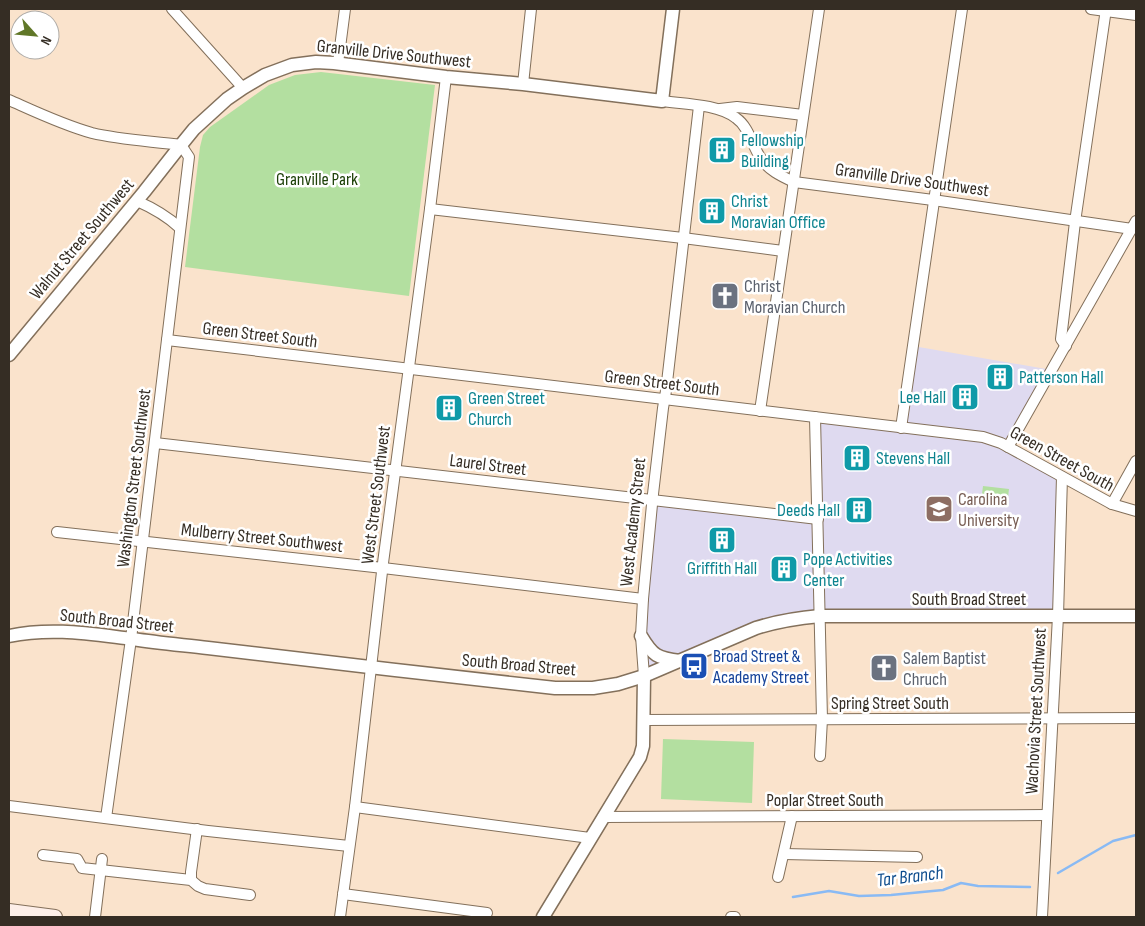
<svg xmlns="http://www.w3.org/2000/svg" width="1145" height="926" font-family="'Sofia Sans Condensed',sans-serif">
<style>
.education{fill:#dfdaf0}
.green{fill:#b3dfa0}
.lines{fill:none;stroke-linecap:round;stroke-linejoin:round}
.stream{stroke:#89baf4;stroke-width:2.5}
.minor-casing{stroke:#83705b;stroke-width:12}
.tertiary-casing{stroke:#83705b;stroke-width:15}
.secondary-casing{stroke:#83705b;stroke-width:16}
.minor{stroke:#fff;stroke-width:10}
.tertiary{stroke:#fff;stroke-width:12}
.secondary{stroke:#fdefe9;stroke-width:14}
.labels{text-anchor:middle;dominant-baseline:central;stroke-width:5;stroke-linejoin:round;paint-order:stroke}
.street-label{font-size:18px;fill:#352d24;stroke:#fff}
.culture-label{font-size:18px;fill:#0d838f;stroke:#fff;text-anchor:start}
.park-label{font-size:18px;fill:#1e4109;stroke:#fff}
.worship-label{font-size:18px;fill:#5b616d;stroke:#fff;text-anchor:start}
.education-label{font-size:18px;fill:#785e54;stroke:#fff;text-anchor:start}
.transit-label{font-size:18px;fill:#164399;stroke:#fff;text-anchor:start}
.water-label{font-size:19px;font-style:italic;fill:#0d4c8d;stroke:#fff}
</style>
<rect width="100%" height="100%" fill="#fae3cc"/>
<polygon class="education" points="913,346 1052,370 1008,447 1062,477 1058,616 820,616 797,612 769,619 644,676 653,500 817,519 815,417 901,427"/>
<g class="green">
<polygon points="321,72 435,85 409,296 185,267 200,147 203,135 210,127 269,85 295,75"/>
<polygon points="983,486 1009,489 1007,506 981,502"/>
<polygon points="663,739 754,742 752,803 661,799"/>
</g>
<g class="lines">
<g class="stream">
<polyline points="1058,873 1113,841 1136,835"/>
<polyline points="793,897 829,891 859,896 891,895 943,890 961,883 978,886 1030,887"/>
</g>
<defs>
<g id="minor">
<polyline points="172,9 243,88"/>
<polyline points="1091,9 1136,15"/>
<polyline points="338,63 345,9"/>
<polyline points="523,84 531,9"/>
<path d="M9 100C36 112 63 125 92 133 121 140 151 141 181 145L189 157 131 639 106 818"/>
<path d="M662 101C684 104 718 104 736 118 749 127 752 145 760 157 768 170 781 176 794 182L933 200 1132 229"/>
<polyline points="720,109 737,107 803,115"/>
<path d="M137 201C153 208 167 216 180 228"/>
<polyline points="430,209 683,238 783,251"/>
<polyline points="167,340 983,437 1001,443 1112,504 1136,511"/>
<polyline points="1066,346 1061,339 1075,222 1106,9"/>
<polyline points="760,411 819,9"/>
<polyline points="815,417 822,719 820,756"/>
<polyline points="901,428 962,9"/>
<polyline points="155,443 818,519"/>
<polyline points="1008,447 1136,221"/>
<polyline points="1112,504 1136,461"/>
<polyline points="57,532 383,568 643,599"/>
<polyline points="644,676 641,636 643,599 653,494 663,408 666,391 699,106"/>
<polyline points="643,720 1136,718"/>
<polyline points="9,806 208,831 349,846"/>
<polyline points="355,807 590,838"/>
<polyline points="603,817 1047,815"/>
<polyline points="784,854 917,857"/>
<polyline points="43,855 77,859 82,868 191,880 198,886 205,889 250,895"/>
<polyline points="778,877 792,816"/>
<polyline points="191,880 191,872 197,829"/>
<polyline points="343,894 487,913"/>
<polyline points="95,917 102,859"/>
<polyline points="340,917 355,807 383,563 430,209 446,77"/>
<polyline points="731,917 735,917"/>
<polyline points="1042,917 1058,616 1062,477"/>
</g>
<g id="tertiary">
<polyline points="9,355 144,192 181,145 194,129 227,99 243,88 265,75 292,65 316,62 334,63 446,77 523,84 662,101 673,9"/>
<path d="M9 636C52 627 90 634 133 639 158 643 183 645 208 648 324 662 439 675 555 688H593L618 684 644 676 756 628C778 621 798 618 820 616H1136"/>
<path d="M641 636C653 656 657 658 680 661"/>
<polyline points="543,917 640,757 643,746 644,676"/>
</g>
<polyline id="secondary" points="9,911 55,917"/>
</defs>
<use href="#minor" class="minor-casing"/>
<use href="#tertiary" class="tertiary-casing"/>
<use href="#secondary" class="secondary-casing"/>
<use href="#minor" class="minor"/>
<use href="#tertiary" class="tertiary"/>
<use href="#secondary" class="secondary"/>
</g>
<defs>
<symbol id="building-square" viewBox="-11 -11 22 22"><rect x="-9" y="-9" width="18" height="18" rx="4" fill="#0f9aa8" stroke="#fff"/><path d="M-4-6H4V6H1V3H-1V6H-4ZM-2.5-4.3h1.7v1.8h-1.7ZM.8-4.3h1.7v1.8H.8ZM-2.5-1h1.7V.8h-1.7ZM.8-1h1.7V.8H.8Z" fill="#fff"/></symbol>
<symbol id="church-square" viewBox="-11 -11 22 22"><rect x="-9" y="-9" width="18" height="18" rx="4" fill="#6b7280" stroke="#fff"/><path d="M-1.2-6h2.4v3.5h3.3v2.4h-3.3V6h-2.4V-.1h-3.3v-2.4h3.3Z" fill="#fff"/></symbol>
<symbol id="university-square" viewBox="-11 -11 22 22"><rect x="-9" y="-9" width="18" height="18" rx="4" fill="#8d6e63" stroke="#fff"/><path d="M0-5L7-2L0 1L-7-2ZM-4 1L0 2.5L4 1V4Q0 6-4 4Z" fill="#fff"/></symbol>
<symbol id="bus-square" viewBox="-11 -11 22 22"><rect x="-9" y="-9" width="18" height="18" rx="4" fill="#1a4fb4" stroke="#fff"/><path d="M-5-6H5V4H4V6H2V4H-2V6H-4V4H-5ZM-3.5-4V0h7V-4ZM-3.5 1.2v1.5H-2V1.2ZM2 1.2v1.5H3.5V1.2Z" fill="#fff"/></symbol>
</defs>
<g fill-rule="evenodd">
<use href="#building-square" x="706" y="134" width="32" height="32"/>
<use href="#building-square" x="696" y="195" width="32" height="32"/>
<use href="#church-square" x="709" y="280" width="32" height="32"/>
<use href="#building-square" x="984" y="361" width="32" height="32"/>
<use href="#building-square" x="949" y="381" width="32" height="32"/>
<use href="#building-square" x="433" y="392" width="32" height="32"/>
<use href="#building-square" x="841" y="442" width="32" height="32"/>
<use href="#university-square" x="923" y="493" width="32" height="32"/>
<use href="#building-square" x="843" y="494" width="32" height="32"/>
<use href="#building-square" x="706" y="524" width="32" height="32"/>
<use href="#building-square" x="768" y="553" width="32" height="32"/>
<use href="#bus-square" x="678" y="650" width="32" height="32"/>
<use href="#church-square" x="868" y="652" width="32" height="32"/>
</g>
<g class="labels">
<g class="street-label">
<text transform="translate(394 54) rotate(6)">Granville Drive Southwest</text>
<text transform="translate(912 180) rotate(8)">Granville Drive Southwest</text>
<text transform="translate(82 239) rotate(-50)">Walnut Street Southwest</text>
<text transform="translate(260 335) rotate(7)">Green Street South</text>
<text transform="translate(662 383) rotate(7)">Green Street South</text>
<text transform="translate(1062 459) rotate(29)">Green Street South</text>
<text transform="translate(488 465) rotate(7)">Laurel Street</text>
<text transform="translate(134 478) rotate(-83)">Washington Street Southwest</text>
<text transform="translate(376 495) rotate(-83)">West Street Southwest</text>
<text transform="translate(633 522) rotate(-84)">West Academy Street</text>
<text transform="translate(262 538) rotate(6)">Mulberry Street Southwest</text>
<text x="969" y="599">South Broad Street</text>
<text transform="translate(117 621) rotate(6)">South Broad Street</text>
<text transform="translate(519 665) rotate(5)">South Broad Street</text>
<text x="890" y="703">Spring Street South</text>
<text transform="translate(1036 711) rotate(-87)">Wachovia Street Southwest</text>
<text x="825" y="800">Poplar Street South</text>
</g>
<g class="culture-label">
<text x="741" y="140">Fellowship<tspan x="741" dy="21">Building</tspan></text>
<text x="731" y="201">Christ<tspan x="731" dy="21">Moravian Office</tspan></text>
<text x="1019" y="377">Patterson Hall</text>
<text x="946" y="397" text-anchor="end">Lee Hall</text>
<text x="468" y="398">Green Street<tspan x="468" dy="21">Church</tspan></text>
<text x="876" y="458">Stevens Hall</text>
<text x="840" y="510" text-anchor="end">Deeds Hall</text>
<text x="803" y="559">Pope Activities<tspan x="803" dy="21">Center</tspan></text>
<text x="722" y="568" text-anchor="middle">Griffith Hall</text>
</g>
<g class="park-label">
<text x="317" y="179">Granville Park</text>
</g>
<g class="worship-label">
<text x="744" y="286">Christ<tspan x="744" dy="21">Moravian Church</tspan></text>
<text x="903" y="658">Salem Baptist<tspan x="903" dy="21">Chruch</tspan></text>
</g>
<g class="education-label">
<text x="958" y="499">Carolina<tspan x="958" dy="21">University</tspan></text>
</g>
<g class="transit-label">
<text x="713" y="656">Broad Street &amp;<tspan x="713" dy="21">Academy Street</tspan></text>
</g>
<g class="water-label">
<text transform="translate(910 877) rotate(-7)">Tar Branch</text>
</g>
</g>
<rect width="1145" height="926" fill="none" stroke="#352d24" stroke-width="20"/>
<g transform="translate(35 35) rotate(117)"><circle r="24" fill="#ffffff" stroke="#aeaba7"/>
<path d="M0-4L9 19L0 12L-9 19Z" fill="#607728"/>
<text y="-8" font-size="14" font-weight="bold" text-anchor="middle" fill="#352d24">N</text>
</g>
</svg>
